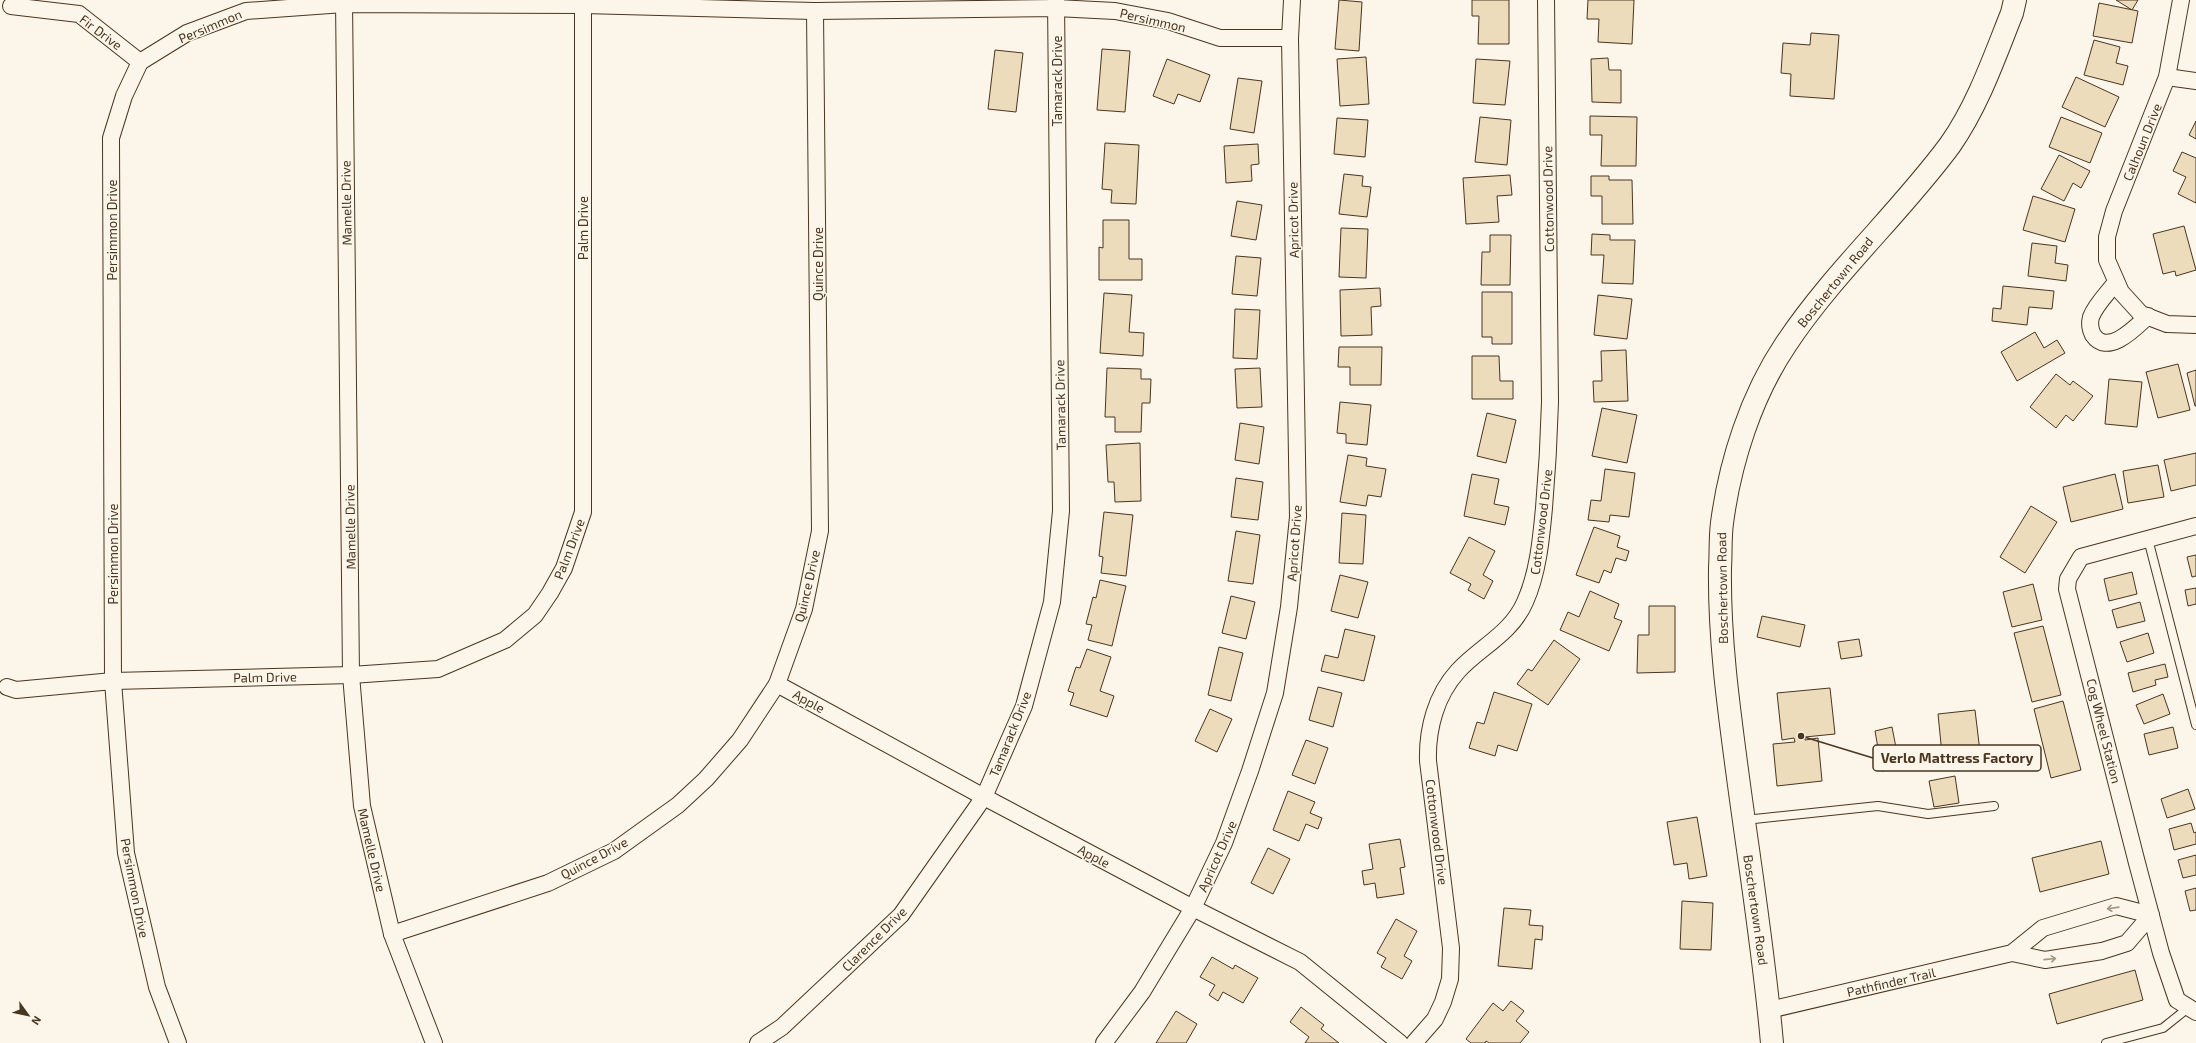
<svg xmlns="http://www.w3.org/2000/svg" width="2196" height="1043" font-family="'Exo 2',sans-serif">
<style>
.building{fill:#ecdcbc;stroke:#4a3520}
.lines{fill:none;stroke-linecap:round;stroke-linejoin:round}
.lane-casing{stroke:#4a3520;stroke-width:10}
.street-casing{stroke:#4a3520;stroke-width:18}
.secondary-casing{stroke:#4a3520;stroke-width:24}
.lane{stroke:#fbf6e9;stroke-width:8}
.street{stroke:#fbf6e9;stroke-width:16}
.secondary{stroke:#fbf6e9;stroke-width:22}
.oneway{stroke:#a29684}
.labels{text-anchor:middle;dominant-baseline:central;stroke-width:3;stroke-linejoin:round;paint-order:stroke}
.street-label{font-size:13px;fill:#4a3520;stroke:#fbf6e9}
.leader{fill:none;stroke:#4a3520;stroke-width:1.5}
.callout-dot{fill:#4a3520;stroke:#fbf6e9;stroke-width:1.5}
.callout{fill:#fbf6e9;stroke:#4a3520;stroke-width:1.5}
.callout-label{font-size:14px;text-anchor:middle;font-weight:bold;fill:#4a3520}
</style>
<rect width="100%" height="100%" fill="#fbf6e9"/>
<g class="building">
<polygon points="1339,0 1362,2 1359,51 1335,49"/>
<polygon points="1472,0 1509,0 1509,44 1478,44 1479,16 1472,16"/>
<polygon points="1588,0 1634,0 1632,44 1598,42 1599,19 1587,19"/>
<polygon points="2116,0 2138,0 2132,10"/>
<polygon points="2099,3 2138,11 2132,43 2093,36"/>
<polygon points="1811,33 1839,35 1834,99 1790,96 1791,74 1781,73 1783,43 1810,45"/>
<polygon points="2094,40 2120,47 2116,63 2128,66 2123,85 2084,75"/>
<polygon points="1102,49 1130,51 1125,112 1097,110"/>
<polygon points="995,50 1023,53 1016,112 988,109"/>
<polygon points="1366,57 1369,104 1340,106 1337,59"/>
<polygon points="1608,58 1609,70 1621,70 1621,103 1592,102 1591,59"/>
<polygon points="1167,59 1210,75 1200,102 1178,94 1174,104 1153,96"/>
<polygon points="1476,59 1510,61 1505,105 1473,103"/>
<polygon points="2076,77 2119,97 2105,127 2062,107"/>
<polygon points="1238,78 1262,81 1254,133 1230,129"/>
<polygon points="1590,116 1637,117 1636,166 1601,166 1602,135 1590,135"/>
<polygon points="1480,117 1511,120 1507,165 1475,162"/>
<polygon points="2061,117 2102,133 2090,163 2049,147"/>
<polygon points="1337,118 1368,120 1365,157 1334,154"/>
<polygon points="2196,121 2196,139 2189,135"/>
<polygon points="1105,143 1139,145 1136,204 1111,203 1112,190 1102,189"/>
<polygon points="1258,144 1259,164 1251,165 1252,181 1226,183 1224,146"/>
<polygon points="2182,152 2196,158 2196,203 2178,194 2186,177 2173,171"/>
<polygon points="2059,155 2090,171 2081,188 2073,183 2064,201 2041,189"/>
<polygon points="1344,174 1363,176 1362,186 1371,187 1367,217 1339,214"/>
<polygon points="1510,175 1512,195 1497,196 1499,222 1466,224 1463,178"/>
<polygon points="1591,176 1609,176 1609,180 1632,180 1633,224 1602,224 1602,196 1591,196"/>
<polygon points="2033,196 2075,209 2065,242 2023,230"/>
<polygon points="1237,201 1262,205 1256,240 1231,236"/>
<polygon points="1103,220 1129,220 1129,259 1142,259 1142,280 1099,280 1099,247 1103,248"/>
<polygon points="2184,226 2196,270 2176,276 2175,271 2163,274 2153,234"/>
<polygon points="1341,228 1368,229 1366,278 1339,277"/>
<polygon points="1592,234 1610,235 1610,240 1635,240 1633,284 1602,283 1604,255 1591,255"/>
<polygon points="1490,235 1511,235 1510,285 1481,285 1482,252 1490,252"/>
<polygon points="2032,243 2057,246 2055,263 2068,265 2066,281 2028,276"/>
<polygon points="1236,256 1261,258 1257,296 1232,294"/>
<polygon points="2003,286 2054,291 2052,309 2029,307 2027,325 1992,321 1993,308 2001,309"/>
<polygon points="1380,288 1381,306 1371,307 1372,335 1341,336 1340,290"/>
<polygon points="1482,292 1512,292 1512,344 1492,344 1492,337 1482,337"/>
<polygon points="1104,293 1132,295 1129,332 1144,333 1143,356 1100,353"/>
<polygon points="1598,295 1632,299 1627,339 1594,335"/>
<polygon points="1235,309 1260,310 1257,359 1233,358"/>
<polygon points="2035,332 2044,348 2057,340 2065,353 2017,381 2001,352"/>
<polygon points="1339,347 1382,347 1381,385 1350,385 1350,367 1338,367"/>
<polygon points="1626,350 1628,401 1594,402 1593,381 1602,381 1601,351"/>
<polygon points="1472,356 1499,356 1500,381 1513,381 1513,399 1472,399"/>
<polygon points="2178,364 2190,410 2158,418 2146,372"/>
<polygon points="1107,368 1141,369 1141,379 1151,379 1150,403 1142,403 1141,432 1115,432 1115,417 1105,417"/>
<polygon points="1260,368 1262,407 1237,408 1235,369"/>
<polygon points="2196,370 2196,406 2195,406 2187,373"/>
<polygon points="2056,374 2070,385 2073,381 2093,396 2073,421 2066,415 2056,428 2030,407"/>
<polygon points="2109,379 2142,382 2137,427 2105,424"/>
<polygon points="1340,402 1371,405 1367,445 1346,443 1346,434 1337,433"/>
<polygon points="1602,408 1637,415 1627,463 1592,456"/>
<polygon points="1487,413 1516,420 1506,463 1477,456"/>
<polygon points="1240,423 1264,427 1259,464 1235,460"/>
<polygon points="1140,443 1141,501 1115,502 1114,482 1108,482 1106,445"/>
<polygon points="2196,453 2196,485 2171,491 2164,460"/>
<polygon points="1348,455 1367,458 1366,466 1386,469 1381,497 1368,495 1366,506 1340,502"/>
<polygon points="2158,465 2164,497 2128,503 2123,471"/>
<polygon points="1605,469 1635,473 1629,517 1610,515 1609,522 1588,520 1591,500 1601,501"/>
<polygon points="1472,474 1499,479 1494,504 1509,507 1505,525 1464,516"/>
<polygon points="2115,474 2123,509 2071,522 2063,487"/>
<polygon points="1236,478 1263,482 1258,520 1231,517"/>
<polygon points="2031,506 2057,522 2025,573 2000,557"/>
<polygon points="1104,512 1133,515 1126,576 1101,573 1103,557 1099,556"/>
<polygon points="1342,513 1366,515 1363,564 1339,563"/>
<polygon points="1594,527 1620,536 1617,547 1629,551 1626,561 1616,558 1611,573 1604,570 1599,583 1576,575"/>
<polygon points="1236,531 1260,535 1253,584 1228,581"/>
<polygon points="1469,537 1495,551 1483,575 1493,581 1484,599 1468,590 1471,584 1450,573"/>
<polygon points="2196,555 2196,576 2192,577 2187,557"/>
<polygon points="2132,572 2137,594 2109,601 2104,579"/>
<polygon points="1340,575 1368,582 1358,618 1331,611"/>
<polygon points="1100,580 1126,586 1112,646 1088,640 1092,625 1086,624 1093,597 1096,598"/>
<polygon points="2033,584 2042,620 2012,627 2003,592"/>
<polygon points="2196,588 2196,604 2188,606 2185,590"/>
<polygon points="1590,591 1619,604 1614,618 1622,621 1609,651 1560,630 1568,612 1579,617"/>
<polygon points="1231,596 1255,602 1246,639 1222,633"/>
<polygon points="2140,602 2145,621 2117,628 2112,610"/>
<polygon points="1649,606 1675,606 1675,672 1637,673 1638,635 1649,635"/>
<polygon points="1762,616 1805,625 1800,647 1757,637"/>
<polygon points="2043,626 2061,695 2032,702 2014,633"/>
<polygon points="1345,629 1375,636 1364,681 1321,671 1325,655 1338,658"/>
<polygon points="2148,633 2154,653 2127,662 2120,642"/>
<polygon points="1859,639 1862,656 1841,659 1838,642"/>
<polygon points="1554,640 1580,659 1548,705 1517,684 1528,669 1532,671"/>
<polygon points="1219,647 1243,653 1231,701 1208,695"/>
<polygon points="1087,649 1111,657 1100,691 1114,696 1107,717 1070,705 1074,693 1068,691 1076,667 1080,668"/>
<polygon points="2165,664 2168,677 2155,680 2156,685 2133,692 2128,673"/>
<polygon points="1318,687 1342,693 1333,727 1309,720"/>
<polygon points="1830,688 1835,734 1805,737 1805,740 1818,738 1822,781 1777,786 1773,744 1795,742 1794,738 1782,740 1777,693"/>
<polygon points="1494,692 1532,704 1517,751 1498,745 1495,756 1469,748 1477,722 1484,724"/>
<polygon points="2163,694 2170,714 2144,724 2136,705"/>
<polygon points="2063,701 2081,770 2051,778 2034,709"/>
<polygon points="1210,709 1232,719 1217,752 1195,741"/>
<polygon points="1975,710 1981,760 1943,764 1938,714"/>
<polygon points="1892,727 1900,768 1882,771 1875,731"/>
<polygon points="2173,727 2178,748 2149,755 2144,734"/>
<polygon points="1306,740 1328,748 1315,784 1292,775"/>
<polygon points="1955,776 1959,803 1934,807 1929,781"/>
<polygon points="2188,789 2195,809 2167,818 2161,799"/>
<polygon points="1288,791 1315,802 1310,813 1322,818 1318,829 1306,824 1299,841 1273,830"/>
<polygon points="1697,817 1707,876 1689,879 1687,863 1674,865 1667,822"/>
<polygon points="2191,823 2194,833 2196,832 2196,844 2174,850 2169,829"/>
<polygon points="1400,839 1405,867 1400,868 1404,894 1377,898 1375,883 1364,885 1362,871 1373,869 1369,844"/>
<polygon points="2101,841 2109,874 2040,892 2032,858"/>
<polygon points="1268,848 1290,859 1273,894 1251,883"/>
<polygon points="2196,855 2196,875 2183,878 2178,860"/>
<polygon points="2196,888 2196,910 2190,911 2185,891"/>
<polygon points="1682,901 1713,903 1711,950 1680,949"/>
<polygon points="1504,908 1531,910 1529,925 1543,926 1542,940 1535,939 1532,969 1498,966"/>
<polygon points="1396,919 1417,931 1404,956 1412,961 1402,979 1381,967 1386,958 1377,953"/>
<polygon points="1212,957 1233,969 1235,965 1258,978 1243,1003 1223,992 1218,1001 1209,995 1215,985 1200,977"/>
<polygon points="2135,970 2143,1000 2057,1024 2049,994"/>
<polygon points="1511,1001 1524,1011 1516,1021 1529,1032 1520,1043 1489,1043 1486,1041 1485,1043 1471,1043 1466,1039 1493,1003 1503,1011"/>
<polygon points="1301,1007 1324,1025 1321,1029 1339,1043 1305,1043 1309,1037 1290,1022"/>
<polygon points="1176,1011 1197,1024 1186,1043 1156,1043"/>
</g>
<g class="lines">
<defs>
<g id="lane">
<polyline points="2148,539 2196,725"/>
<polyline points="1745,820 1878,806 1928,814 1994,806"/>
<polyline points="2106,1043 2163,1028 2188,1008"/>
</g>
<g id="street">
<polyline points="344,0 351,675 362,806 392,934 434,1043"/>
<polyline points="2181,0 2167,77 2114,211 2107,237 2107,260 2121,292 2141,314 2167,324 2196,325"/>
<polyline points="11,6 79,14 140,62"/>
<polyline points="140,62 187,33 246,11 344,4 583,5 815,11 1056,8 1115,11 1168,21 1220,38 1290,38"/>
<polyline points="140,62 124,96 111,138 113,681 126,853 157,987 178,1043"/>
<polyline points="2167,77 2196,81"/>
<path d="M2116 282C2108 293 2096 304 2091 317 2089 324 2090 329 2093 335 2108 357 2136 327 2148 316"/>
<polyline points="2196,526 2081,557 2068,579 2067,589 2137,863 2161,953 2177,1000 2196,1012"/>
<polyline points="777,684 984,797 1193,908 1300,962 1400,1043"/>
<polyline points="7,687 16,690 113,681 351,675 438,669 505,640 535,615 550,593 564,568 583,512 583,5"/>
<polyline points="392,934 548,883 614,851 678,805 706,779 740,740 777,684 804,609 820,531 815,11"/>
<polyline points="1769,1010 2012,953 2043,928 2116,906 2151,915 2127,943 2102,951 2045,960 2012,953"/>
<polyline points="758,1043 782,1027 901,915 984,797 1024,706 1052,602 1061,511 1056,0"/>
<polyline points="1104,1043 1142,992 1193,908 1224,843 1250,771 1275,693 1289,607 1298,517 1290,38 1292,0"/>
<path d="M1414 1043 1435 1019 1443 1002 1450 979 1451 948 1428 761C1427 729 1436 695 1458 671 1480 647 1511 634 1525 602 1538 573 1541 540 1544 508 1547 473 1549 438 1550 402L1546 0"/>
</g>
<path id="secondary" d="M1772 1043C1764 952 1749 861 1737 770 1728 703 1719 636 1720 568 1721 553 1720 538 1722 523 1730 462 1751 396 1786 344 1834 272 1899 214 1950 145 1978 105 1994 58 2012 13L2015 0"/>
</defs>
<use href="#lane" class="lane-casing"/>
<use href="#street" class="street-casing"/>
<use href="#secondary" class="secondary-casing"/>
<use href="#lane" class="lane"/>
<use href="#street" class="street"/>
<use href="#secondary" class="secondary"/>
</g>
<defs><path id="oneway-shaft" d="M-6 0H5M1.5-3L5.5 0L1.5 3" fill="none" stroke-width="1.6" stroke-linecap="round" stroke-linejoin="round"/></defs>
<g class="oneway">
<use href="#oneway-shaft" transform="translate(2113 908) rotate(172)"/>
<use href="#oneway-shaft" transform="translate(2050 959) rotate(-6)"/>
</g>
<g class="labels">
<g class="street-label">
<text transform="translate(1153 20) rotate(13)">Persimmon</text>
<text transform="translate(210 26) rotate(-23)">Persimmon</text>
<text transform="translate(101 32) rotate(37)">Fir Drive</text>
<text transform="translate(1057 81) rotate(-90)">Tamarack Drive</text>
<text transform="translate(2142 142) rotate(-68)">Calhoun Drive</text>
<text transform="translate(1548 199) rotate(-91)">Cottonwood Drive</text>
<text transform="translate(346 203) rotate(-91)">Mamelle Drive</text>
<text transform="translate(1293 220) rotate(-91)">Apricot Drive</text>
<text transform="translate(583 228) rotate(-90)">Palm Drive</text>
<text transform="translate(112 230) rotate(-90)">Persimmon Drive</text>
<text transform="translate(818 264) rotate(-90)">Quince Drive</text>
<text transform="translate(1835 282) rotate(-51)">Boschertown Road</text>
<text transform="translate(1060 405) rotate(-91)">Tamarack Drive</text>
<text transform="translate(1541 522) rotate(-83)">Cottonwood Drive</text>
<text transform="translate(350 527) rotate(-91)">Mamelle Drive</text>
<text transform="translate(1294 543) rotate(-86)">Apricot Drive</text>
<text transform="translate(569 549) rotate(-69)">Palm Drive</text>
<text transform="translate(113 554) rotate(-90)">Persimmon Drive</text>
<text transform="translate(807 586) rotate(-77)">Quince Drive</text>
<text transform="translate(1722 588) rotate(-91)">Boschertown Road</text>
<text transform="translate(265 677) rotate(-1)">Palm Drive</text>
<text transform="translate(809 701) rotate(29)">Apple</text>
<text transform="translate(2104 731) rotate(76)">Cog Wheel Station</text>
<text transform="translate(1010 734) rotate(-68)">Tamarack Drive</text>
<text transform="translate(1437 832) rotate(83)">Cottonwood Drive</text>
<text transform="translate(372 850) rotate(77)">Mamelle Drive</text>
<text transform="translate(1094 856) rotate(28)">Apple</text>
<text transform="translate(1217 856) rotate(-66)">Apricot Drive</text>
<text transform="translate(594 858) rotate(-28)">Quince Drive</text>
<text transform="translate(135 888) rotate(79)">Persimmon Drive</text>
<text transform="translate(1756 910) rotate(82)">Boschertown Road</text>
<text transform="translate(874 939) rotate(-45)">Clarence Drive</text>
<text transform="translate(1891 982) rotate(-13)">Pathfinder Trail</text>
</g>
</g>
<path class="leader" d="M1801 736L1873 758"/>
<circle class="callout-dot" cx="1801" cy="736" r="4"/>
<rect class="callout" x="1873" y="745" width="168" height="26" rx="4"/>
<g class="callout-label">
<text x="1957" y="763">Verlo Mattress Factory</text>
</g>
<g transform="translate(28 1015) rotate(123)" stroke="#fbf6e9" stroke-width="3" paint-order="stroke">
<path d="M0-3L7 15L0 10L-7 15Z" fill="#4a3520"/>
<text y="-6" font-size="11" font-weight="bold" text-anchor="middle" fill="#4a3520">N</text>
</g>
</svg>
